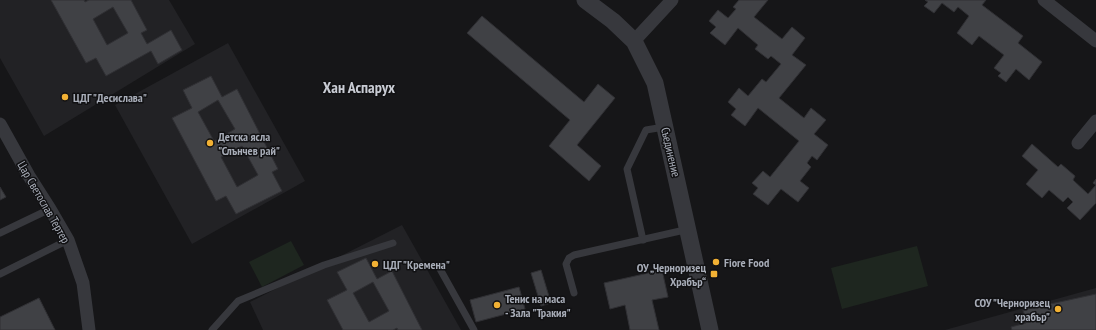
<svg xmlns="http://www.w3.org/2000/svg" width="1096" height="330" font-family="'PT Sans Narrow',sans-serif">
<style>
.built{fill:#222225}
.green{fill:#1e261f}
.building{fill:#404145;stroke:#303034;fill-rule:evenodd}
.lines{fill:none;stroke-linecap:round;stroke-linejoin:round}
.service{stroke:#37383d;stroke-width:7}
.minor{stroke:#37383d;stroke-width:13}
.tertiary{stroke:#37383d;stroke-width:17}
.poi-dot{fill:#f2b134;stroke:#111113;stroke-width:1.5}
.labels{text-anchor:middle;dominant-baseline:central;stroke-width:3;stroke-linejoin:round;paint-order:stroke}
.poi-label{font-size:12px;font-weight:bold;fill:#a8adb8;stroke:#111113;text-anchor:start}
.street-label{font-size:12px;fill:#a8adb8;stroke:#111113}
.district-label{font-size:16px;font-weight:bold;fill:#c9ccd4;stroke:#111113}
</style>
<rect width="100%" height="100%" fill="#161618"/>
<g class="built">
<polygon points="0,0 169,0 195,44 44,136 0,58"/>
<polygon points="228,43 305,181 192,244 115,105"/>
<polygon points="402,225 461,330 263,330 250,302"/>
<polygon points="1096,288 1096,330 945,330"/>
</g>
<g class="green">
<polygon points="291,241 304,265 262,287 249,262"/>
<polygon points="917,246 928,286 842,309 831,268"/>
</g>
<g class="building">
<path d="M51 0H84L85 2 89 0H131L147 30 141 33 147 44 171 30 182 50 158 64 151 51 106 76 96 58 86 63ZM113 7 128 33 107 45 93 19Z"/>
<polygon points="739,0 768,0 754,17 782,39 792,27 805,38 792,55 806,65 779,98 804,118 811,108 826,120 814,134 828,145 817,160 812,156 807,163 811,167 800,181 809,188 798,202 781,189 768,205 753,194 758,188 752,183 763,171 770,177 799,141 758,108 745,126 731,115 736,109 728,102 739,88 748,96 762,79 766,82 781,64 771,56 768,59 755,49 758,45 738,28 725,45 710,33 716,27 709,21 718,10 728,18 736,9 733,7"/>
<polygon points="925,0 986,0 982,5 1023,36 1018,43 1042,62 1029,80 1016,69 1006,82 998,76 1001,73 994,68 1004,55 979,36 972,45 957,33 969,16 958,7 954,12 942,3 934,13 924,6 928,2"/>
<polygon points="482,16 584,102 598,84 615,98 577,145 601,166 589,181 549,146 570,120 467,33"/>
<path d="M211 76 222 97 237 89 278 169 272 172 282 191 236 214 226 196 216 201 172 118 192 108 183 90ZM218 100 235 129 214 141 198 112ZM242 146 258 175 237 187 221 157Z"/>
<polygon points="1032,144 1058,167 1061,164 1075,176 1073,180 1088,194 1096,185 1093,183 1096,179 1096,203 1080,220 1067,208 1073,202 1068,197 1063,202 1049,190 1042,198 1026,184 1038,170 1022,156"/>
<polygon points="0,187 6,197 0,200"/>
<path d="M366 258 377 279 392 271 422 330H398L397 328 393 330H343L327 300 347 290 337 272ZM373 282 389 311 369 322 353 293Z"/>
<polygon points="541,270 551,303 541,306 531,273"/>
<polygon points="662,270 668,297 652,300 659,330 630,330 625,305 610,309 604,283"/>
<polygon points="519,287 525,309 476,322 470,300"/>
<polygon points="1096,294 1096,330 1012,330 1011,327 1026,323 1023,310"/>
<polygon points="39,298 55,330 0,330 0,317"/>
</g>
<g class="lines">
<g class="service">
<polyline points="0,233 50,209"/>
<polyline points="643,240 627,169 646,130 664,127"/>
<polyline points="440,269 474,330"/>
<polyline points="0,274 68,240"/>
<polyline points="574,293 566,264 569,258 574,255 689,229"/>
<polyline points="212,330 238,301 324,265 393,243"/>
</g>
<g class="minor">
<polyline points="1044,0 1096,41"/>
<polyline points="634,41 672,0"/>
<polyline points="0,124 29,176 50,209 68,240 83,283 89,330"/>
<polyline points="1078,143 1096,121"/>
</g>
<polyline class="tertiary" points="585,0 613,21 634,41 655,83 710,330"/>
</g>
<g class="poi-dot">
<circle cx="65" cy="97" r="4"/>
<circle cx="210" cy="143" r="4"/>
<circle cx="716" cy="262" r="4"/>
<circle cx="375" cy="264" r="4"/>
<rect x="710" y="270" width="8" height="8" rx="2"/>
<circle cx="497" cy="305" r="4"/>
<circle cx="1058" cy="309" r="4"/>
</g>
<g class="labels">
<g class="poi-label">
<text x="73" y="97">ЦДГ "Десислава"</text>
<text x="218" y="136">Детска ясла<tspan x="218" dy="14">"Слънчев рай"</tspan></text>
<text x="724" y="262">Fiore Food</text>
<text x="383" y="264">ЦДГ "Кремена"</text>
<text x="706" y="267" text-anchor="end">ОУ „Черноризец<tspan x="706" dy="14">Храбър“</tspan></text>
<text x="505" y="298">Тенис на маса<tspan x="505" dy="14">- Зала "Тракия"</tspan></text>
<text x="1050" y="302" text-anchor="end">СОУ "Черноризец<tspan x="1050" dy="14">храбър"</tspan></text>
</g>
<g class="street-label">
<text transform="translate(671 152) rotate(77)">Съединение</text>
<text transform="translate(44 202) rotate(60)">Цар Светослав Тертер</text>
</g>
<g class="district-label">
<text x="359" y="87">Хан Аспарух</text>
</g>
</g>
</svg>
